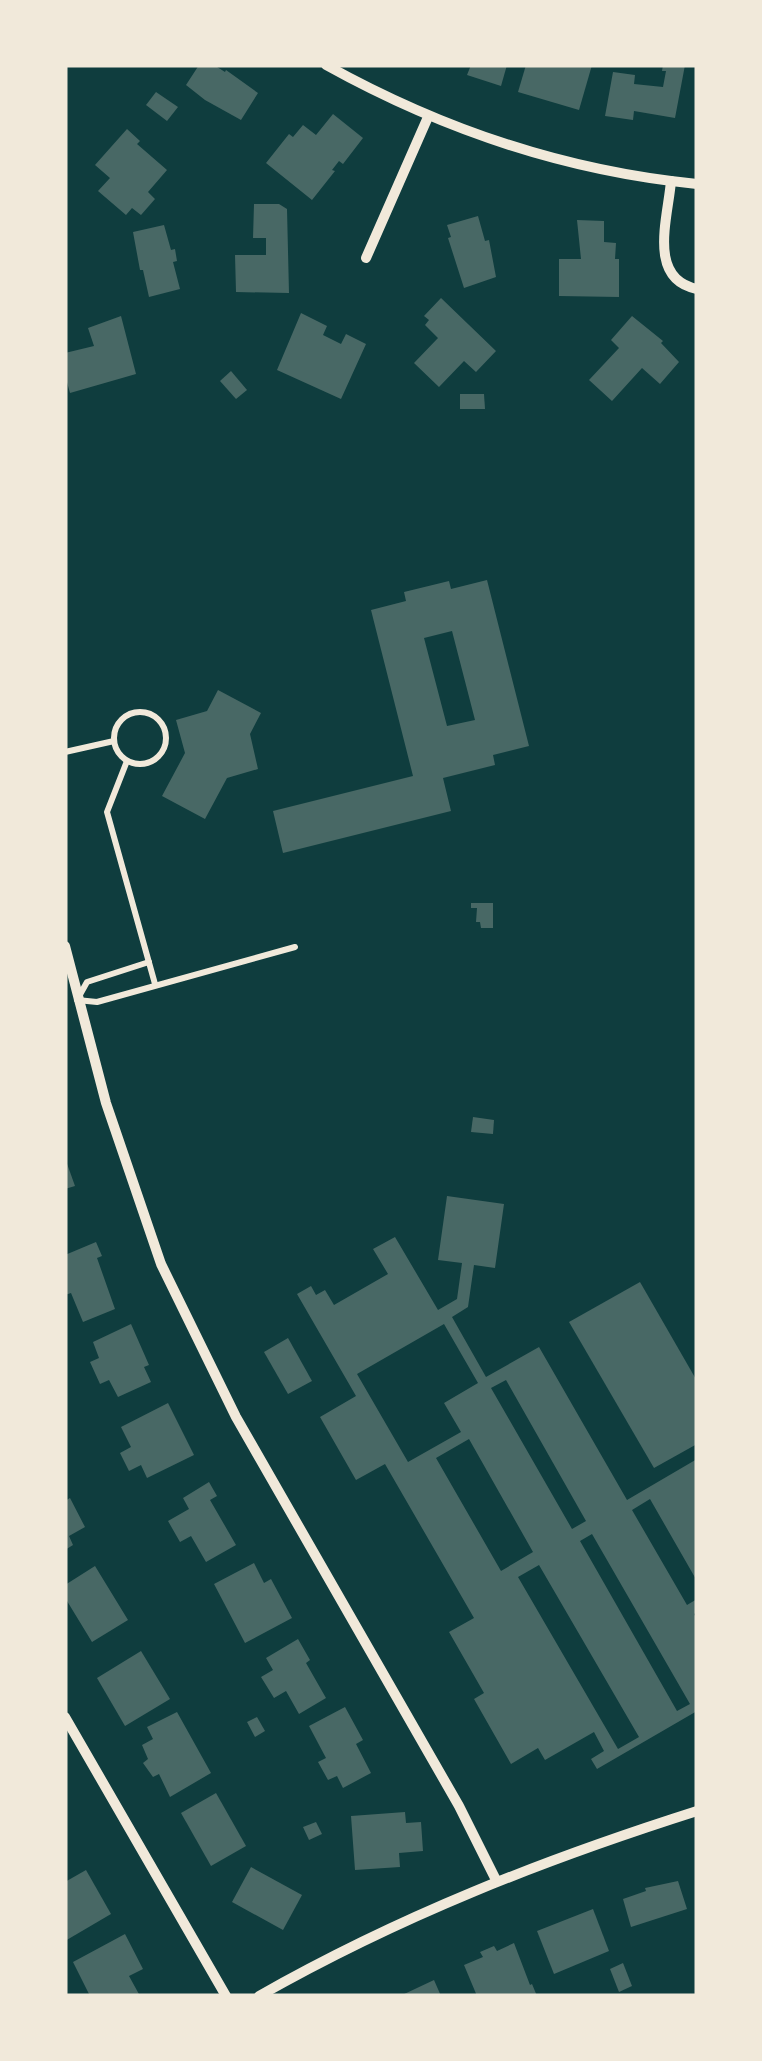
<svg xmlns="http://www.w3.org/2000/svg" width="762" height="2061" font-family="Inter,sans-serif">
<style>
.building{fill:#486865;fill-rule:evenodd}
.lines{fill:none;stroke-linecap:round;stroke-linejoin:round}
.service{stroke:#f1e9da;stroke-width:6}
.minor{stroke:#f1e9da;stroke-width:10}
</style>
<rect width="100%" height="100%" fill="#0f3d3e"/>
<g class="building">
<polygon points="199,65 214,65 225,72 226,70 258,93 241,120 205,100 186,85"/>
<polygon points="471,65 507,65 501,86 467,75"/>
<polygon points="526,65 592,65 579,110 518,92"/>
<polygon points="663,65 685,65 675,118 634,111 633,120 605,116 613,72 635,75 634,84 663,87 666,71 662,71"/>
<polygon points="156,92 178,107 167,121 146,105"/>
<polygon points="333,114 363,138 343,164 339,161 332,170 335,171 312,200 266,163 289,134 293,137 303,125 316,135"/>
<polygon points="127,129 140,141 137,144 167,170 148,192 155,199 141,215 132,208 126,215 98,191 110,178 95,165"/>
<polygon points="254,204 279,204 287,209 289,293 236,292 235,255 266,255 266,238 253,238"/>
<polygon points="478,216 485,241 489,240 496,277 464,288 448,238 451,237 447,225"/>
<polygon points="577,220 604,221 604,242 616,243 615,259 619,259 619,297 559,296 559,259 581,259"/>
<polygon points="164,225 171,250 175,249 177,261 173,262 180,289 149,297 143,270 140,270 133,232"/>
<polygon points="441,298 496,351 476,372 464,361 439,387 414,363 438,338 425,325 429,320 424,316"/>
<polygon points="301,313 327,326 323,335 341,344 346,334 366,344 341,399 277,370"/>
<polygon points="121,316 136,374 70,393 65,375 65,353 94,346 88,328"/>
<polygon points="632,316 663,341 661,343 679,362 660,384 642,368 612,401 589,380 619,348 611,340"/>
<polygon points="231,371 247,390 236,399 220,381"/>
<polygon points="460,394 484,394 485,409 460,409"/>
<path d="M487 580 529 746 493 755 495 765 443 778 451 811 283 853 273 811 413 776 371 610 406 601 404 592 449 581 451 589ZM452 631 475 720 447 726 424 638Z"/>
<polygon points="218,690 261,713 250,734 258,769 227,778 205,819 162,796 185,753 176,720 207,711"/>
<polygon points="471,903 493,903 493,928 481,928 480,922 476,922 477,908 471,908"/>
<polygon points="473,1117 494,1120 493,1134 471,1132"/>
<polygon points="65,1158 75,1186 65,1189"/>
<path d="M447 1196 504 1204 495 1268 474 1265 468 1307 452 1317 486 1377 539 1347 627 1500 697 1459V1581L650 1499 632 1510 687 1605 697 1599V1612L694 1614 697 1620V1711L597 1769 591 1759 604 1751 594 1732 545 1760 538 1748 511 1764 474 1699 484 1693 449 1632 474 1618 385 1464 356 1480 320 1417 356 1396 297 1294 311 1286 316 1295 325 1290 334 1305 388 1274 373 1249 395 1237 438 1310 457 1299 462 1263 438 1260ZM444 1324 478 1383 444 1403 461 1432 408 1462 357 1374ZM506 1380 586 1521 572 1529 491 1388ZM469 1439 533 1552 501 1571 436 1458ZM592 1534 690 1704 677 1711 580 1541ZM539 1565 639 1737 618 1749 518 1577Z"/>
<polygon points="96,1242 102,1256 97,1258 115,1309 83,1322 71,1293 65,1295 65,1255"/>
<polygon points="640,1282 697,1381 697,1444 654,1468 569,1322"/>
<polygon points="131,1324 149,1365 144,1367 151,1382 118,1397 109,1380 100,1384 90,1362 99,1358 93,1342"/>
<polygon points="288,1338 312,1381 288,1394 264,1352"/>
<polygon points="168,1403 194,1455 147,1478 141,1465 129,1471 120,1453 131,1447 121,1427"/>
<polygon points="209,1482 217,1496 210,1500 236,1545 206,1562 191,1536 180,1542 168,1521 189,1509 183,1498"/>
<polygon points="70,1498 85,1527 69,1536 73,1545 65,1550 65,1501"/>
<polygon points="254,1563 264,1583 271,1579 292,1618 245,1643 214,1584"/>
<polygon points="95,1566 128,1620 92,1642 67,1601 65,1602 65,1585"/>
<polygon points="298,1639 310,1660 306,1663 326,1698 299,1714 286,1691 274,1698 261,1677 273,1670 266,1658"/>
<polygon points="141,1651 170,1699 125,1726 97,1678"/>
<polygon points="345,1707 363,1740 356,1744 371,1773 343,1788 337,1776 328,1780 318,1762 326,1758 309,1726"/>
<polygon points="177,1712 211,1773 170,1797 159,1774 153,1777 143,1763 148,1759 142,1745 153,1739 147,1727"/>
<polygon points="257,1717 265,1731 255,1737 247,1722"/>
<polygon points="216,1793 246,1846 211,1866 181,1813"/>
<polygon points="405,1812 406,1823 421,1822 423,1851 399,1853 400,1867 355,1870 351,1816"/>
<polygon points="316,1822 322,1834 309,1840 303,1827"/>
<polygon points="251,1867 302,1895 283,1930 232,1902"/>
<polygon points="86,1870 111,1914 65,1941 65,1882"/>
<polygon points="678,1881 687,1909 631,1927 623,1899 646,1891 645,1888"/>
<polygon points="593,1909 609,1951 554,1974 537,1931"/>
<polygon points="125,1934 143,1969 129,1976 140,1996 90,1996 73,1962"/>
<polygon points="514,1943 530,1985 532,1984 537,1996 477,1996 464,1965 483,1957 480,1952 494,1946 497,1951"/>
<polygon points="623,1963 632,1986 619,1992 610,1969"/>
<polygon points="434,1980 441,1996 400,1996"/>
</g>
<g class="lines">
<g class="service">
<circle cx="140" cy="738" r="26"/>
<polyline points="65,752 114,741"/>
<polyline points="127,761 107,812 155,984"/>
<polyline points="149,962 87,982 77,1000 97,1002 295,947"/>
</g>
<g class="minor">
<path d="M326 65C443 130 564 171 697 184"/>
<path d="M671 181C668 218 647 279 697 289"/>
<polyline points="366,258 428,117"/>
<polyline points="65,946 106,1103 161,1264 236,1417 459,1806 496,1880"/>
<polyline points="65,1717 226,1996"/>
<path d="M259 1996C400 1916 543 1860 697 1811"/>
</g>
</g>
<rect width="762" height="2061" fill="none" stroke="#f1e9da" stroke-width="135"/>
</svg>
